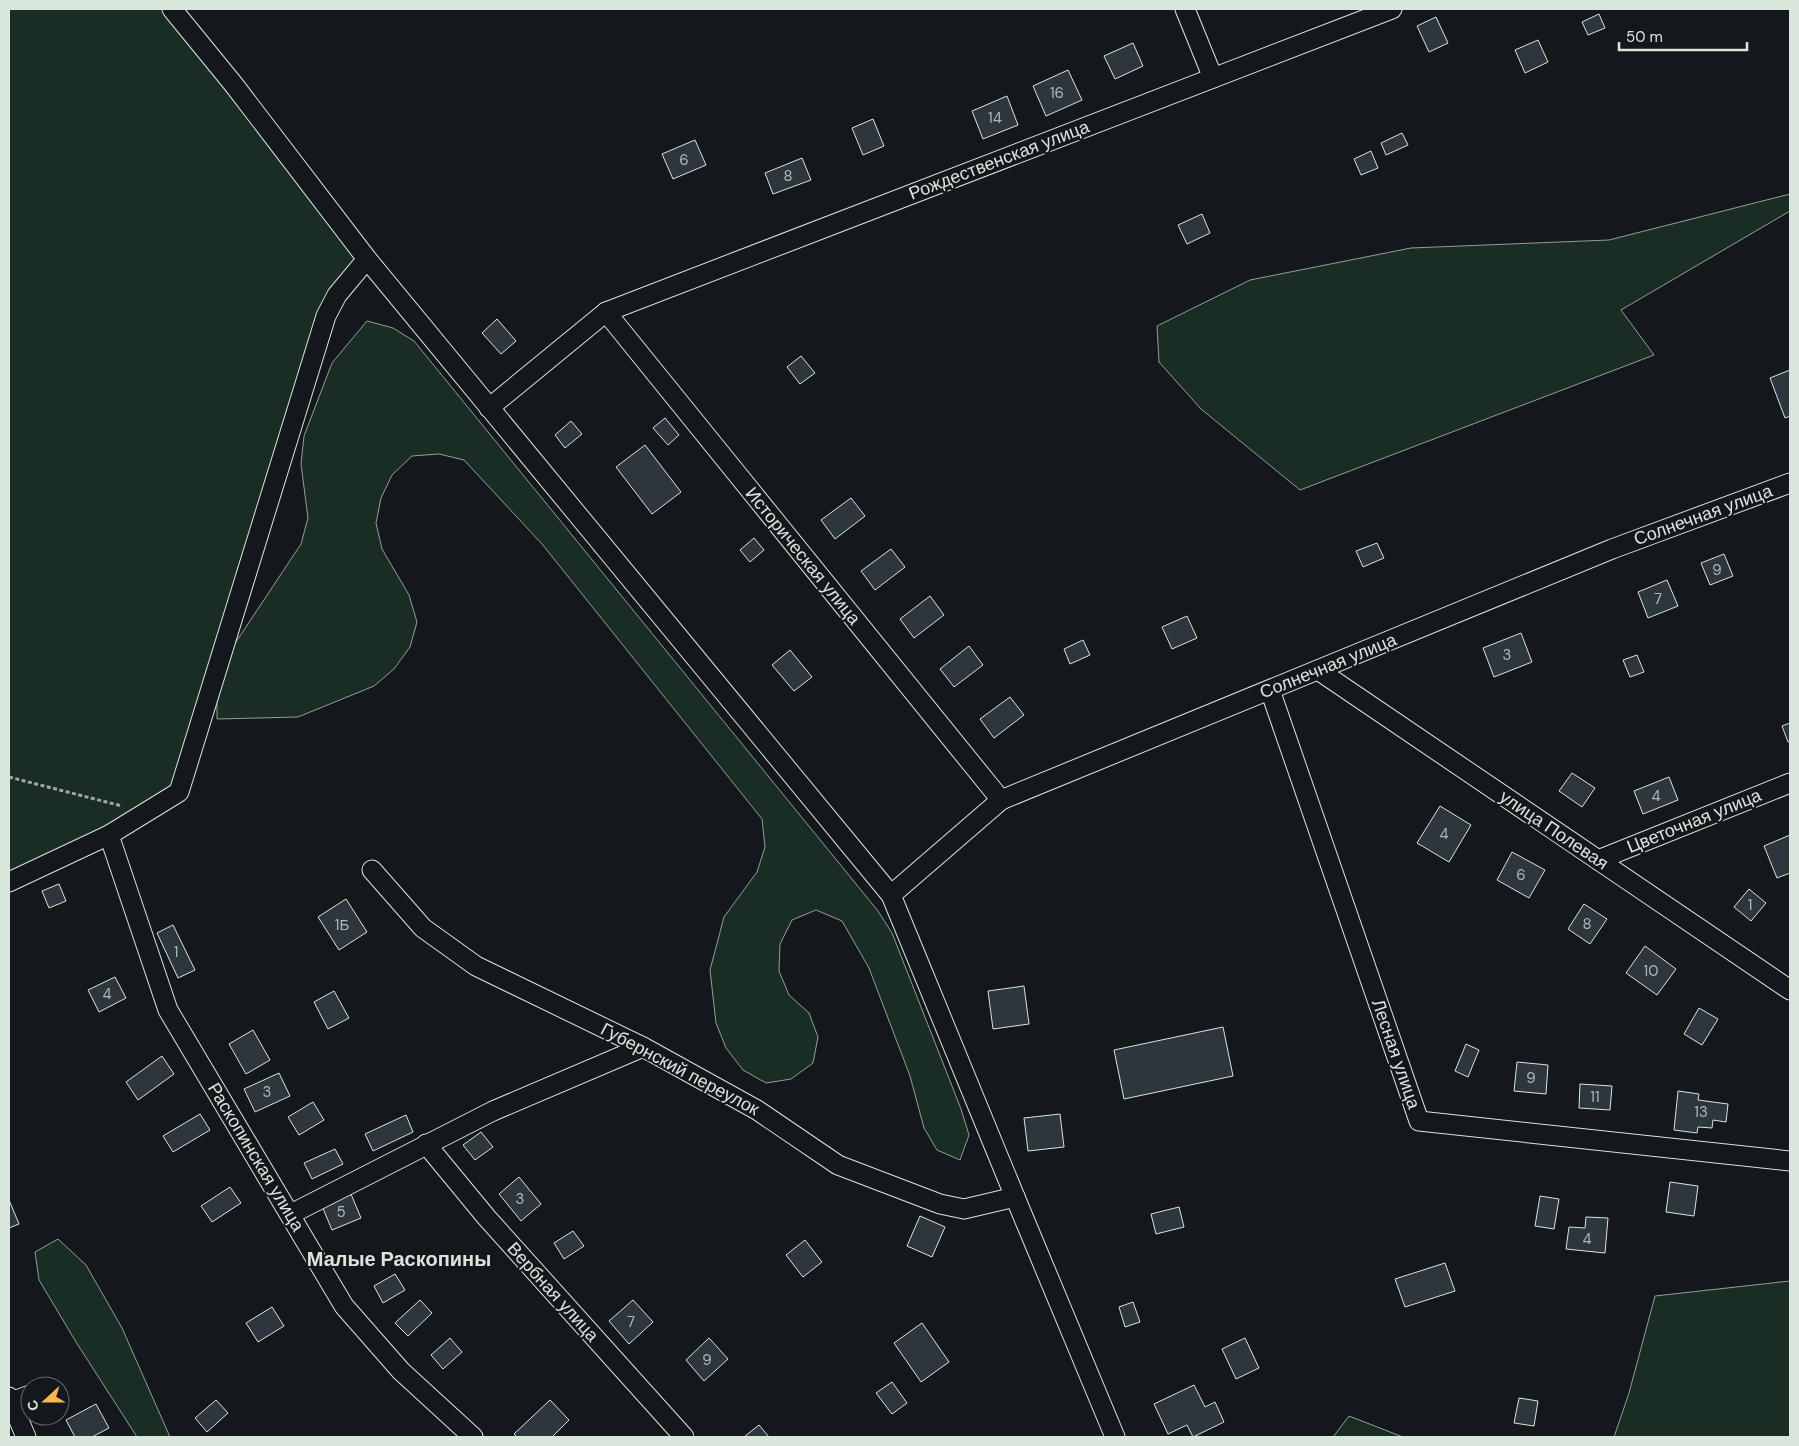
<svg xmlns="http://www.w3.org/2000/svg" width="1799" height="1446" font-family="'DM Sans',sans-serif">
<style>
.green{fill:#1a2d24;stroke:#939e99}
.building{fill:#2c363c;stroke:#d8e6dc}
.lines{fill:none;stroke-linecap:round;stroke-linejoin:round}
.minor-casing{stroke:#d8e6dc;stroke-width:21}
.path{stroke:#9da8a2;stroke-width:3;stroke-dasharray:4 2.5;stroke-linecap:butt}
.minor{stroke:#14181c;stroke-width:19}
.labels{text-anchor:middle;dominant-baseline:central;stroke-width:4;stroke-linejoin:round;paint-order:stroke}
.number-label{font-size:15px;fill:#adbab4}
.street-label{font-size:18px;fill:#d8e6dc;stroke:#14181c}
.quarter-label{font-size:20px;font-weight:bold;fill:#d8e6dc;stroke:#14181c}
</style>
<rect width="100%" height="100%" fill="#14181c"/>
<g class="green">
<polygon points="9,9 172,9 367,259 326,316 179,792 9,874"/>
<polygon points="1790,194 1790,211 1621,310 1654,355 1300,490 1201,409 1159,362 1157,326 1250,280 1411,248 1609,240"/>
<polygon points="367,321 393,328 414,341 878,911 892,933 961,1109 969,1135 960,1160 937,1150 924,1128 910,1076 869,968 842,921 816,910 792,920 780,944 779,971 789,995 809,1013 818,1037 813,1063 791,1079 766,1083 743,1070 726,1048 716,1023 710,970 724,917 757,872 765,847 762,819 542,544 464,460 439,454 412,456 392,475 381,498 376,523 382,549 409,595 417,622 410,647 394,669 374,686 298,717 217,719 217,682 226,657 301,544 308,518 301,464 304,436 332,363"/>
<polygon points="58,1239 86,1265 122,1328 170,1437 137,1437 76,1342 39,1280 35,1252"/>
<polygon points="1790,1281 1790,1437 1614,1437 1629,1393 1655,1296"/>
<polygon points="1349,1416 1403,1437 1333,1437"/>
</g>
<g class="building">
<polygon points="1599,14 1605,28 1588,35 1582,22"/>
<polygon points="1436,17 1448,43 1429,52 1417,26"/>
<polygon points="1538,40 1548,62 1525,73 1515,50"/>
<polygon points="1133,43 1143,66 1115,79 1104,56"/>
<polygon points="1068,70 1082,100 1046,116 1033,86"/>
<polygon points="1007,96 1018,125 983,139 972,111"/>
<polygon points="873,119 884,146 863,155 852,128"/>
<polygon points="1402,133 1408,145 1386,155 1381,143"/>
<polygon points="695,140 706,165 673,179 662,154"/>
<polygon points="1371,151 1378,168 1361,175 1354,159"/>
<polygon points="802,158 811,180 773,194 765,173"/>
<polygon points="1202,214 1210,233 1187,244 1178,225"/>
<polygon points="497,319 516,341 501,354 482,333"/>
<polygon points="801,356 815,373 800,384 787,367"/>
<polygon points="1790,370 1790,416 1785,418 1770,378"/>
<polygon points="665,418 679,435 668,445 653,428"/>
<polygon points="571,421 582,434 565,448 555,435"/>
<polygon points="645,445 681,492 652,514 616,467"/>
<polygon points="851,498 865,516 835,539 821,520"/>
<polygon points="754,538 764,550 750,562 740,550"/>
<polygon points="1377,543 1384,558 1363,567 1356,551"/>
<polygon points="891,549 905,567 875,590 861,571"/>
<polygon points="1724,554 1733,576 1710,585 1701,563"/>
<polygon points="1667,580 1678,606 1648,618 1638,592"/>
<polygon points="930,596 944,615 914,638 900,619"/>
<polygon points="1187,616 1197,638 1172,649 1162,627"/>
<polygon points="1521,633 1532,662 1494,677 1483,648"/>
<polygon points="1083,640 1090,655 1070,664 1064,649"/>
<polygon points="969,646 983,665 954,687 940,669"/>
<polygon points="790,650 812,677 794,691 772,665"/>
<polygon points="1637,655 1644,672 1630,677 1623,660"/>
<polygon points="1010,697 1024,715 994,738 980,719"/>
<polygon points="1790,723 1790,741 1788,742 1782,726"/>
<polygon points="1572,773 1595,788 1582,807 1559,791"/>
<polygon points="1669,777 1678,800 1643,814 1634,791"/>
<polygon points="1440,806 1471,825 1449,862 1417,843"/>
<polygon points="1790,835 1790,873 1777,878 1764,846"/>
<polygon points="1512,852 1545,870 1529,898 1497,880"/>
<polygon points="59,884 66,901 49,908 42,891"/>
<polygon points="1749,889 1766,903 1751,921 1734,907"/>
<polygon points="346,899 367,932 339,950 318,917"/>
<polygon points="1584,904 1607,919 1590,944 1568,929"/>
<polygon points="173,925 195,970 178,978 157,933"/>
<polygon points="1645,946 1676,969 1657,995 1626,973"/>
<polygon points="115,977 126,998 99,1012 88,990"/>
<polygon points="1024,986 1029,1024 993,1029 988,991"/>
<polygon points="334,991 349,1018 328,1029 314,1002"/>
<polygon points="1699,1008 1718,1019 1702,1045 1684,1034"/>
<polygon points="1223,1027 1233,1076 1124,1099 1114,1050"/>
<polygon points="253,1030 270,1060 246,1074 229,1044"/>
<polygon points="1466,1044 1479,1050 1468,1077 1455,1071"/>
<polygon points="162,1056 174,1074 138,1100 126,1082"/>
<polygon points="1517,1062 1548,1065 1546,1094 1514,1091"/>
<polygon points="279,1073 290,1096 255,1112 244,1089"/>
<polygon points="1580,1084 1612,1086 1610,1110 1579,1108"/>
<polygon points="1678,1091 1699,1094 1698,1100 1728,1104 1726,1122 1713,1120 1712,1128 1698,1127 1697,1133 1674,1130"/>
<polygon points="313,1102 324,1120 299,1135 288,1117"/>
<polygon points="200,1114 210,1130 173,1152 163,1136"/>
<polygon points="1060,1114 1064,1147 1028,1151 1024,1118"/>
<polygon points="406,1115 413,1132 373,1151 365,1134"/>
<polygon points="481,1132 493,1147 475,1160 463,1145"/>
<polygon points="335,1149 343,1164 312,1179 304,1163"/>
<polygon points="519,1177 541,1204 521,1221 499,1194"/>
<polygon points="1670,1182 1698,1186 1694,1216 1666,1212"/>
<polygon points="230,1187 241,1203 212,1222 201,1206"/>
<polygon points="351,1194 361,1218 332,1230 322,1206"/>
<polygon points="1540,1196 1559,1199 1554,1229 1535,1226"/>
<polygon points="9,1200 19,1224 9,1228"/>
<polygon points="1179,1207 1184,1227 1156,1234 1151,1214"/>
<polygon points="920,1216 945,1227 932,1257 907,1246"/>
<polygon points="1586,1217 1608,1218 1605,1253 1566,1249 1569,1227 1585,1228"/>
<polygon points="573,1231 584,1246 564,1259 554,1243"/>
<polygon points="805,1240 822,1262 803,1277 786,1255"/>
<polygon points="1445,1263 1455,1291 1405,1307 1395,1279"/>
<polygon points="395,1274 405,1290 383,1303 374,1286"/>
<polygon points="420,1300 432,1313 408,1336 395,1323"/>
<polygon points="633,1300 653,1322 629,1344 609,1321"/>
<polygon points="1133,1302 1140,1322 1125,1327 1119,1307"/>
<polygon points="272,1307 284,1326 258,1342 246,1323"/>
<polygon points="922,1323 949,1362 921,1382 894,1343"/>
<polygon points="450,1338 462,1352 443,1369 431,1355"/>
<polygon points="709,1338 728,1359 704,1381 686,1360"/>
<polygon points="1245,1338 1259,1368 1236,1379 1222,1349"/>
<polygon points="892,1382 907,1403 892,1414 876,1393"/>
<polygon points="1194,1385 1205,1407 1215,1402 1224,1422 1193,1437 1187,1425 1168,1434 1154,1404"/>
<polygon points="1519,1398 1538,1401 1534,1426 1514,1423"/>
<polygon points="216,1400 228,1413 207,1432 195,1418"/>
<polygon points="550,1400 569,1420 552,1437 517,1437 514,1434"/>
<polygon points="96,1404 109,1428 92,1437 75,1437 66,1420"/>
<polygon points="759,1425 769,1437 744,1437"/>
</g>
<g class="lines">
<defs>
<g id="minor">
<polyline points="172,9 234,85 367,259 891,895 1015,1197 1115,1437"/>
<polyline points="1185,9 1213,78"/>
<polyline points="606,312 1001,800"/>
<polyline points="489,408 606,312 1392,9"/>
<polyline points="1318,670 1790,990"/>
<polyline points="1270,690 1419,1121 1790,1161"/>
<polyline points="109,835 168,1010 344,1306 401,1371 473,1437"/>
<polyline points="1598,860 1790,783"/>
<polyline points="372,870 423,928 476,966 643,1047 757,1110 838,1165 940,1204 964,1209 1015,1197"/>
<polyline points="9,882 109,835 179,792 326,316 337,295 367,259"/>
<polyline points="891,895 1001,800 1612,549 1790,483"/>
<polyline points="426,1144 487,1218 684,1437"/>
<polyline points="291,1214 493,1111 643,1047"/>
<polyline points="9,1397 26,1437"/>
<polyline points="9,1403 30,1395"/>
</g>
</defs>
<use href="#minor" class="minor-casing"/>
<polyline class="path" points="9,777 122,806"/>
<use href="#minor" class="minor"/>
</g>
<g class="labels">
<g class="number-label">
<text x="1057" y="93">16</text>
<text x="995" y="118">14</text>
<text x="684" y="160">6</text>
<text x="788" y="176">8</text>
<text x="1717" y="570">9</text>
<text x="1658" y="599">7</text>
<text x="1507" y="655">3</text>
<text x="1656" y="796">4</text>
<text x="1444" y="834">4</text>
<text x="1521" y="875">6</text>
<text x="1750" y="905">1</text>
<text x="1587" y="924">8</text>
<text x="342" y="925">1Б</text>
<text x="176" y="952">1</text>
<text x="1651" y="971">10</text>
<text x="107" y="994">4</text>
<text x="1531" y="1078">9</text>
<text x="267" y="1092">3</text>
<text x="1595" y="1097">11</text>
<text x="1701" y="1112">13</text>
<text x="520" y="1199">3</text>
<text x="341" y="1212">5</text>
<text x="1587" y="1239">4</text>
<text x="631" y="1322">7</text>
<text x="707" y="1360">9</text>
</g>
<g class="street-label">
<text transform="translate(999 160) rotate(-21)">Рождественская улица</text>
<text transform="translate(1703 515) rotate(-20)">Солнечная улица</text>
<text transform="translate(803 556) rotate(51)">Историческая улица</text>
<text transform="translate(1328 666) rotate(-22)">Солнечная улица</text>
<text transform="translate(1694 821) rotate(-22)">Цветочная улица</text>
<text transform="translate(1554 830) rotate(34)">улица Полевая</text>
<text transform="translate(1396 1054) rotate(71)">Лесная улица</text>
<text transform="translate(680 1069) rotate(28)">Губернский переулок</text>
<text transform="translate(256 1157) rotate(59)">Раскопинская улица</text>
<text transform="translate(553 1292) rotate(48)">Вербная улица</text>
</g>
<g class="quarter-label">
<text x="399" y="1259">Малые Раскопины</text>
</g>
</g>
<rect width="1799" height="1446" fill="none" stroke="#d8e6dc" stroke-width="20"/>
<g transform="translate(45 1401) rotate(249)"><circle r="24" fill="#14181c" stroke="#626a69"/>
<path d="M0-4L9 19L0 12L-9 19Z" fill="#ffb74d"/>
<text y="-8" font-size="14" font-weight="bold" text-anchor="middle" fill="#d8e6dc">С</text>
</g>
<path d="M1619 42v8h128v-8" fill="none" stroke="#d8e6dc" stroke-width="2.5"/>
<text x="1626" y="42" font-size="15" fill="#d8e6dc" stroke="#14181c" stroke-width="4" paint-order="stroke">50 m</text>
</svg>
